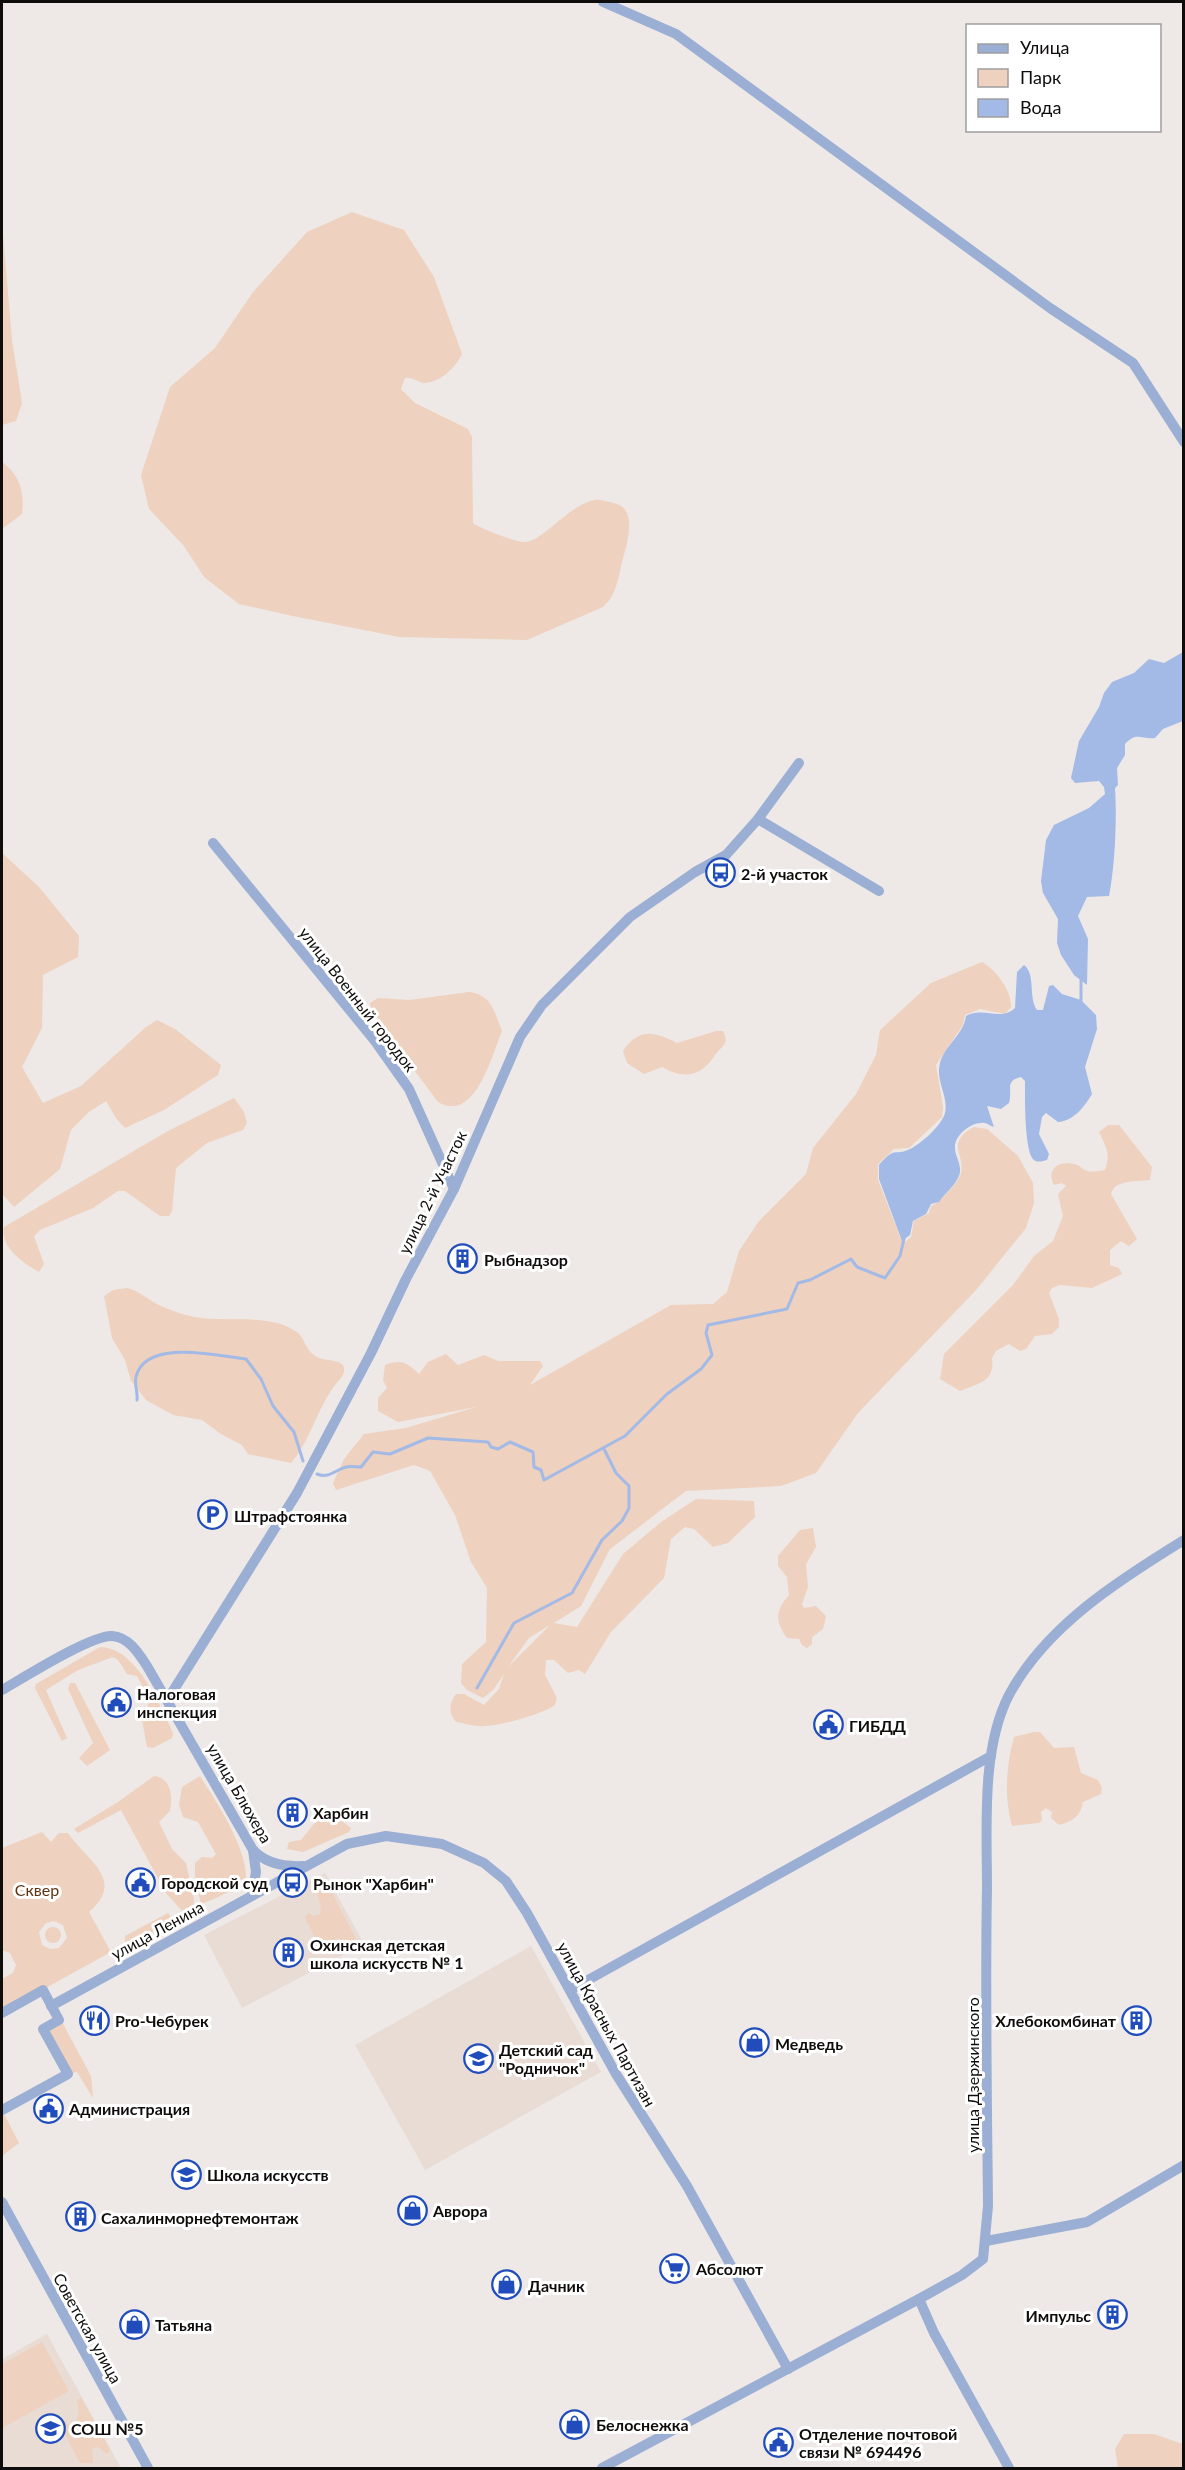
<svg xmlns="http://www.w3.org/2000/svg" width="1185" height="2470" font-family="Lato,sans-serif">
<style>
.built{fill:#e8dcd5}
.green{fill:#eed1be;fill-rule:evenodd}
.water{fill:#a3bae7}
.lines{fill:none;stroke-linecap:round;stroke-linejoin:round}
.stream{stroke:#a3bae7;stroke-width:3}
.minor{stroke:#9baed4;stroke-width:10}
.labels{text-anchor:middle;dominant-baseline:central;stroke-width:6;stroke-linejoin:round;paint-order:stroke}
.poi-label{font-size:16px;font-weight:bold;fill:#0f0d0c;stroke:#fff;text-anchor:start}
.street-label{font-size:16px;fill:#0f0d0c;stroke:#fff}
.park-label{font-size:16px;fill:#5f330f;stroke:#fff}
</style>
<rect width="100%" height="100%" fill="#eee9e6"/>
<g class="built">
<polygon points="325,1873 364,1944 242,2008 204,1935"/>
<polygon points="531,1946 601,2072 425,2170 355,2045"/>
<polygon points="47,2334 121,2468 2,2468 2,2359"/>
</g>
<g class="green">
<path d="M352 212 404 230 434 277 462 354C456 367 440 383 424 383 417 382 413 377 405 378L401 389 415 403 468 429 472 437 473 523C481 529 515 542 525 542 542 542 571 503 595 500 600 499 608 502 613 503 639 507 627 544 622 562 618 579 616 596 603 607L527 640 399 637 288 615 239 604 204 577 184 546 149 509 141 475 170 387 215 348 253 292 307 232Z"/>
<polygon points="2,222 12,340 22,403 16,421 2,425"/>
<path d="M2 462C19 474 25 492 22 514L2 529Z"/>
<polygon points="2,853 39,887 79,936 78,957 43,975 42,1028 22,1067 43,1103 81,1086 146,1027 157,1020 175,1029 221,1065 218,1075 164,1110 125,1128 116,1118 106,1101 89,1112 71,1130 60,1169 14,1207 2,1194"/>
<path d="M982 962C996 970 1012 991 1011 1007L1005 1014 980 1009 965 1015 963 1025 936 1065 943 1107 942 1117 909 1148 894 1149 878 1164V1180L901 1239 905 1242 911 1237 914 1221 929 1213 931 1206C939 1203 940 1200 946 1194 951 1189 957 1183 960 1176 968 1156 943 1144 974 1127L987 1129 1018 1156 1033 1183 1034 1203 1026 1228 977 1289 858 1413 816 1473 781 1486 686 1491 610 1549 581 1606 554 1623 577 1627 623 1554 661 1522 696 1499 754 1501 755 1517 728 1543 713 1547 694 1529 685 1527 671 1539 664 1578 611 1632 585 1674 579 1670 568 1673 554 1660H546L545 1675 557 1698 555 1705C543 1714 494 1728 479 1726 471 1726 464 1723 456 1722 448 1713 449 1703 456 1694H464L484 1705 499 1689 504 1674 493 1690 483 1698 467 1690 461 1683 462 1664 486 1642 487 1588 471 1562 455 1515 430 1471 414 1465 336 1490 333 1483 344 1459 364 1434 406 1428 476 1407 398 1422 378 1411V1398L387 1388 383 1380 385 1365C400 1359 407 1362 419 1374L428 1362 446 1354 458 1365 484 1355 498 1361H540L543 1366 530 1385 671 1305 713 1304 727 1292 739 1251 759 1221 806 1174 813 1148 856 1094 876 1055 880 1030 931 983ZM550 1625 508 1667 529 1638Z"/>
<path d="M469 992C492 995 494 1011 502 1031 492 1055 475 1124 438 1102L371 1012 370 1003 378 998 410 1000Z"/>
<path d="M716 1031H723C730 1045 722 1045 715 1055 702 1076 684 1080 662 1067L644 1074 627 1063 623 1051C639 1027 655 1032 677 1043Z"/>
<path d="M234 1098 244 1112 247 1123 243 1130 207 1143 176 1168 172 1211 169 1216H160L125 1191H118L93 1208 40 1230 34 1236 44 1264 39 1272C23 1263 0 1247 4 1227L168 1131Z"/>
<path d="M1108 1125H1119L1152 1167 1150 1180C1136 1182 1115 1179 1111 1194L1137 1239 1129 1246 1121 1241 1110 1250V1265L1119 1268 1122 1274 1092 1288 1060 1285 1052 1288 1049 1293 1059 1319V1327L1052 1334 1035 1336 1026 1349 1020 1351 1009 1344 996 1351 992 1358C995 1382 979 1383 960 1391L940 1379 944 1354 1013 1285 1034 1256 1053 1241 1063 1216 1058 1194 1066 1186 1062 1183 1054 1185C1045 1168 1061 1159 1077 1165 1080 1166 1082 1169 1085 1170 1091 1173 1099 1171 1105 1170 1111 1154 1106 1147 1099 1132Z"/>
<path d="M127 1288C139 1291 145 1297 155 1303 166 1309 183 1315 195 1317 224 1323 273 1312 298 1333 305 1339 306 1350 314 1355 324 1363 333 1357 343 1365 347 1373 340 1379 335 1385 317 1409 310 1441 291 1463L248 1454 242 1445 221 1434 202 1420 173 1415 146 1400 131 1381 125 1360 112 1338 104 1296 113 1290Z"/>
<path d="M813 1528 816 1547 806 1564 808 1587 802 1604 804 1608 816 1606 826 1616 823 1629 812 1637V1644L807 1648 802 1645 799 1639 787 1638C775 1621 775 1611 789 1595L787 1577 778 1566V1556L800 1530Z"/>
<path d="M100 1647C135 1647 160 1704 173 1733L172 1738 153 1748 147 1747 142 1720 150 1700 137 1676 127 1674 118 1660 113 1657 78 1670 46 1690 67 1738 62 1741 35 1688 36 1684Z"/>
<polygon points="70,1683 75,1683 110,1750 87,1766 79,1758 93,1743 68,1689"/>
<path d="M1034 1732H1040L1054 1748 1074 1747 1081 1773 1098 1780 1102 1788 1101 1794 1083 1802C1080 1817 1073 1821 1059 1825L1051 1818 1052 1812 1046 1808 1041 1812 1042 1820 1039 1823 1012 1826C1004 1796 1006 1767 1014 1737Z"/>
<path d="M154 1776C171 1778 173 1796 170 1811L159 1822 172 1849 186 1863 194 1899 193 1910 185 1914 166 1893 121 1810 78 1833 74 1829 118 1802Z"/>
<path d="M200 1776C217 1803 248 1849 246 1881 234 1890 215 1899 201 1904L195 1880V1863L202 1857 212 1858 216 1854 198 1822 183 1817 179 1805 182 1787Z"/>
<polygon points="328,1813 333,1814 351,1828 349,1832 303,1852 287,1849 289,1842 301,1840 313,1825"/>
<path d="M42 1832 51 1842 59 1833H68C86 1860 127 1880 89 1912L111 1952 2 2012V1979L13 1973 16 1965 10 1953 2 1950V1848ZM54 1921 63 1925 67 1938 59 1948 50 1949 42 1945 39 1932 46 1923Z"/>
<polygon points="321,1879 326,1881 356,1939 351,1942 337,1938 323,1950 319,1946 305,1918 308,1913 314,1916 320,1914 321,1906 314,1884"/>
<polygon points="168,1913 172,1918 169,1923 130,1945 125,1944 125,1936"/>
<circle cx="53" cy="1935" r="8"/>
<polygon points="62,2022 91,2076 93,2098 77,2072 68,2074 43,2029"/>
<polygon points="2,2110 19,2143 2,2156"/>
<polygon points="42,2342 69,2391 2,2428 2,2364"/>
<polygon points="81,2398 110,2450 107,2454 98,2447 92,2448 93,2463 80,2463 58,2421 65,2420 71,2428 75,2425 79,2412 77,2400"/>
<polygon points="1124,2434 1154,2434 1183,2444 1183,2468 1118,2468 1115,2449"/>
</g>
<g class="water">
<path d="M1183 652V721L1163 729 1155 738C1141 740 1137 731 1125 744V755L1117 768 1118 785 1115 788C1117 819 1115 866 1109 896L1087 897 1078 916 1088 939 1087 985 1074 975 1061 955 1057 943 1058 919 1043 893 1041 881 1046 840 1054 825 1089 808 1105 794 1104 787 1099 781 1075 783 1071 778 1079 741 1099 707 1104 693 1112 682 1134 673 1149 659 1164 663Z"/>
<path d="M1024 965C1036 974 1028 997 1037 1010H1043L1049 986 1053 985 1062 994 1081 1000 1096 1015 1097 1029 1085 1067 1092 1094C1085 1106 1074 1121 1058 1122L1046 1113 1042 1117 1039 1134 1049 1154 1047 1160C1043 1161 1038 1163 1034 1160 1024 1153 1025 1094 1025 1081L1021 1077C1004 1081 1013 1090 1009 1103L1001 1109 987 1106 994 1127C990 1126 986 1122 981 1123 970 1123 954 1136 955 1148 955 1157 963 1166 959 1176 955 1186 945 1193 939 1202L931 1204 926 1214 913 1221 910 1235 902 1241 879 1179V1165C896 1145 893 1157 910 1149 921 1144 942 1125 945 1113 949 1097 935 1080 940 1063 945 1045 964 1034 966 1016 983 1006 1000 1022 1015 1008L1017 972Z"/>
</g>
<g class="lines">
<g class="stream">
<polyline points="1081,979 1081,1002"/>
<path d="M137 1400C138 1392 134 1384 136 1377 145 1338 219 1356 246 1359L261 1379 273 1406 294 1432 303 1461"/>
<path d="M317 1474C329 1479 335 1470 346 1467 350 1466 357 1467 361 1467L373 1452 390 1454 428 1438 488 1442 491 1447 498 1449 510 1442 533 1452 534 1467 541 1470 544 1480 625 1436 667 1394 701 1369 712 1355 706 1333 708 1325 787 1309 798 1283 810 1280 851 1259 857 1267 885 1278 900 1256 904 1239"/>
<polyline points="477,1688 514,1623 572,1593 602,1540 622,1521 629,1508 629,1486 616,1473 604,1449"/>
</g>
<g class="minor">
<polyline points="603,2 676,34 1050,308 1133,363 1184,442"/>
<polyline points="758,819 879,891"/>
<polyline points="213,843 375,1041 409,1089 454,1189"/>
<path d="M2 1690C23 1678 91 1635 112 1636 129 1637 139 1654 147 1666L253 1850C266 1864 284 1867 303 1866"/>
<polyline points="168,1699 297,1493 371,1353 406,1279 454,1189 520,1037 542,1005 630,917 695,872 726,855 758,819 799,763"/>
<polyline points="252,1895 256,1872 253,1850"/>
<polyline points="570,1990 991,1756"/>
<polyline points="51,2006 347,1844 386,1836 442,1844 484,1863 506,1881 527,1913 616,2074 687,2186 788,2369"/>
<polyline points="2,2013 43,1990 59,2020 43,2029 68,2074 2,2110"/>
<polyline points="2,2202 148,2468"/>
<polyline points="986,2241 1087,2222 1184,2165"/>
<polyline points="919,2299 934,2333 1009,2468"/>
<path d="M602 2468 919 2299 962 2275 983 2259 988 2206C987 2100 985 1994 987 1888 987 1828 981 1749 1009 1695 1046 1626 1119 1580 1184 1540"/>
</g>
</g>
<defs>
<symbol id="bus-ring" viewBox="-11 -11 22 22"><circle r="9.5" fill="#fff" stroke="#204dbb" stroke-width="1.5"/><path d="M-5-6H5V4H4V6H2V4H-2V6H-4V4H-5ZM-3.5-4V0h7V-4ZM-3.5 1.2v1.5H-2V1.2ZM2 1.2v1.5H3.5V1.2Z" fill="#204dbb"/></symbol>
<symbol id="building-ring" viewBox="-11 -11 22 22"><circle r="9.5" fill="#fff" stroke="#204dbb" stroke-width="1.5"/><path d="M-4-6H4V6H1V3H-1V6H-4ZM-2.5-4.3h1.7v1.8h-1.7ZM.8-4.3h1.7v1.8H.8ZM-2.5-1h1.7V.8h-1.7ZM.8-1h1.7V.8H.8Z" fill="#204dbb"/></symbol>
<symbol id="parking-ring" viewBox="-11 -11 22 22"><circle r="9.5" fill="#fff" stroke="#204dbb" stroke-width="1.5"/><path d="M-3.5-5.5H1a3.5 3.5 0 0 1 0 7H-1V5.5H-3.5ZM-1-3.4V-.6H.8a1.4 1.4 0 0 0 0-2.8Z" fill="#204dbb"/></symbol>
<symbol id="civic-ring" viewBox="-11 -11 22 22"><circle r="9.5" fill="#fff" stroke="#204dbb" stroke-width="1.5"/><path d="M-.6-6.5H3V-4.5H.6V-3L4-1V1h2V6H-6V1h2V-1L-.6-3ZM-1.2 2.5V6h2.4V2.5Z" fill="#204dbb"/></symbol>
<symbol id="restaurant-ring" viewBox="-11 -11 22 22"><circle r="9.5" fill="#fff" stroke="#204dbb" stroke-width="1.5"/><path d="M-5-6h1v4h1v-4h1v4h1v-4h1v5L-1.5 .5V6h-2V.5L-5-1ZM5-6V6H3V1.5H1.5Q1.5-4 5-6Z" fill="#204dbb"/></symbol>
<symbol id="shop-ring" viewBox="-11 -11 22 22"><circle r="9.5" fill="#fff" stroke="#204dbb" stroke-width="1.5"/><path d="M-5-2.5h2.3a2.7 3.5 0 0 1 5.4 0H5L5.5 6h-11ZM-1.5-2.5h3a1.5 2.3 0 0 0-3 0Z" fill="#204dbb"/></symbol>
<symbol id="school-ring" viewBox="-11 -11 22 22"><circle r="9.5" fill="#fff" stroke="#204dbb" stroke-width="1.5"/><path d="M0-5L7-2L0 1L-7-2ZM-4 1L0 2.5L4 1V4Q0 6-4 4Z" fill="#204dbb"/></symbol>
<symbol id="supermarket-ring" viewBox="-11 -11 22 22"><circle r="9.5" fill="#fff" stroke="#204dbb" stroke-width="1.5"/><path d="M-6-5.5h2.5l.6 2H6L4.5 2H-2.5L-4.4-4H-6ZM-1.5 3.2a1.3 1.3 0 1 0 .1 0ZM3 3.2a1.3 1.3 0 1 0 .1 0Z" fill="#204dbb"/></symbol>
</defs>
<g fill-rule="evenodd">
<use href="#bus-ring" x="704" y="856" width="33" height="33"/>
<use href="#building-ring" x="446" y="1242" width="33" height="33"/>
<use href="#parking-ring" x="196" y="1498" width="33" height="33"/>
<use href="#civic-ring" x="100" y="1686" width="33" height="33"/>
<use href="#civic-ring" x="812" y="1708" width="33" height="33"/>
<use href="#building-ring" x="276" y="1796" width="33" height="33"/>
<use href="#civic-ring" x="124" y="1866" width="33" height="33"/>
<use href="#bus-ring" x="276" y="1866" width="33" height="33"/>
<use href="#building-ring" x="272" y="1936" width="33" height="33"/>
<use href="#restaurant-ring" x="78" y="2004" width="33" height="33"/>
<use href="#building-ring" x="1120" y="2004" width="33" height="33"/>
<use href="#shop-ring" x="738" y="2026" width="33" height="33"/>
<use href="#school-ring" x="462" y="2042" width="33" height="33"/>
<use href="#civic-ring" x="32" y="2092" width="33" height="33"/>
<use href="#school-ring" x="170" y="2158" width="33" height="33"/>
<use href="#shop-ring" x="396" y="2194" width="33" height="33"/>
<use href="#building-ring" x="64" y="2200" width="33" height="33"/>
<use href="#supermarket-ring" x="658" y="2252" width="33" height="33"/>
<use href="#shop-ring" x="490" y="2268" width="33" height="33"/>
<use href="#building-ring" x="1096" y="2298" width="33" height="33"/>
<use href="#shop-ring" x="118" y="2308" width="33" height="33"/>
<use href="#shop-ring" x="558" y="2408" width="33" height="33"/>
<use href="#school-ring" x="34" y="2412" width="33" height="33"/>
<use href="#civic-ring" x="762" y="2426" width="33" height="33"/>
</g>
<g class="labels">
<g class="poi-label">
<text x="741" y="873">2-й участок</text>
<text x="484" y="1259">Рыбнадзор</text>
<text x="234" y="1515">Штрафстоянка</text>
<text x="137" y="1693">Налоговая<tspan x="137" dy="18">инспекция</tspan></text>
<text x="849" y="1725">ГИБДД</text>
<text x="313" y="1812">Харбин</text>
<text x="161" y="1882">Городской суд</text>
<text x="313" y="1883">Рынок "Харбин"</text>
<text x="310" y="1944">Охинская детская<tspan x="310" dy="18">школа искусств № 1</tspan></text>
<text x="115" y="2020">Pro-Чебурек</text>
<text x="1116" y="2020" text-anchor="end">Хлебокомбинат</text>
<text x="775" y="2043">Медведь</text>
<text x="499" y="2049">Детский сад<tspan x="499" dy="18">"Родничок"</tspan></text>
<text x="69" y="2108">Администрация</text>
<text x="207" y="2174">Школа искусств</text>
<text x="433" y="2210">Аврора</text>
<text x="101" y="2217">Сахалинморнефтемонтаж</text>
<text x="696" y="2268">Абсолют</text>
<text x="528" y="2285">Дачник</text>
<text x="1091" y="2315" text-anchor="end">Импульс</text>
<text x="155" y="2324">Татьяна</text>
<text x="596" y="2424">Белоснежка</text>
<text x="71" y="2428">СОШ №5</text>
<text x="799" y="2433">Отделение почтовой<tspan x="799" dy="18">связи № 694496</tspan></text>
</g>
<g class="street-label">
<text transform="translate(358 999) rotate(52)">улица Военный городок</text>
<text transform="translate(432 1192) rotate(-64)">улица 2-й Участок</text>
<text transform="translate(240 1793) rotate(60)">улица Блюхера</text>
<text transform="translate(157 1930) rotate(-29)">улица Ленина</text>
<text transform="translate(607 2024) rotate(61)">улица Красных Партизан</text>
<text transform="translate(972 2075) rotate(-90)">улица Дзержинского</text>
<text transform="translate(88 2328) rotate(61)">Советская улица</text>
</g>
<g class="park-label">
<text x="37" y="1889">Сквер</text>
</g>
</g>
<rect width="1185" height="2470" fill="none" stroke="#0f0d0c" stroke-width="6"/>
<rect x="966" y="24" width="195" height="108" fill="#ffffff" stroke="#9f9e9e" stroke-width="1.5"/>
<rect x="978" y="44" width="30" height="9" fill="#9baed4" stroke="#9f9e9e" stroke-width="1.5"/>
<text x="1020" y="54" font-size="18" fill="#0f0d0c">Улица</text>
<rect x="978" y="69" width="30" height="18" fill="#eed1be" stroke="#9f9e9e" stroke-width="1.5"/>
<text x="1020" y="84" font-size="18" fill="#0f0d0c">Парк</text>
<rect x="978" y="99" width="30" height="18" fill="#a3bae7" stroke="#9f9e9e" stroke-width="1.5"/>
<text x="1020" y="114" font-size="18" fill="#0f0d0c">Вода</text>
</svg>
